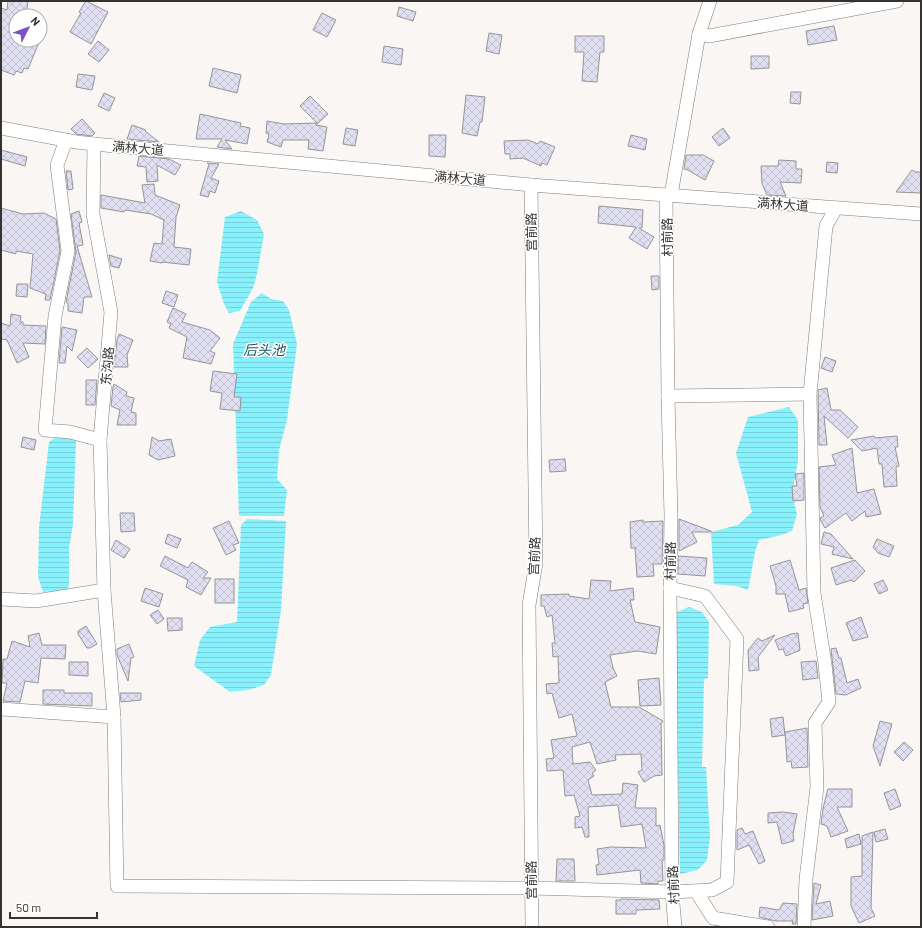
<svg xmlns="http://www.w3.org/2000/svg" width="922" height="928" font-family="Barlow,'Noto Sans SC',sans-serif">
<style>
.water{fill:url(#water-rules)}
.building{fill:url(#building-cross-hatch);stroke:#949498}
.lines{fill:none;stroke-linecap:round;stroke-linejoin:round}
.minor-casing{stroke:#7f7c7a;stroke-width:14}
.minor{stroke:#fff;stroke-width:13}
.labels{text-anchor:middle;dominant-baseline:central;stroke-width:3;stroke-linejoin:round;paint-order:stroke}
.street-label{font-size:13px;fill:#343332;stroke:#fff}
.water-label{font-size:14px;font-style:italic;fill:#1b585d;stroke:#fff}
</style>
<defs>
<pattern id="water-rules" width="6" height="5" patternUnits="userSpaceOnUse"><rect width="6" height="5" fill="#88f1fb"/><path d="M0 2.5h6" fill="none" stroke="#76cfd8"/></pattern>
<pattern id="building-cross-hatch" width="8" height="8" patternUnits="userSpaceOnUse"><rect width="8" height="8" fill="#e1e0f2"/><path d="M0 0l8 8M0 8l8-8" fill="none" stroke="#c2c1d0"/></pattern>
</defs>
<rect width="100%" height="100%" fill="#faf6f3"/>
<g class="water">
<polygon points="241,211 257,220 264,234 257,274 253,288 240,311 229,313 224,304 217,282 225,217"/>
<polygon points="262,293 271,299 283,301 289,310 297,344 287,420 279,450 277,479 287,490 284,516 239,516 233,344 251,302"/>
<polygon points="789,407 798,420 798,461 792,494 797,514 792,531 778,536 759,540 755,552 748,590 736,586 714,584 711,532 738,525 752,512 736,453 748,417"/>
<polygon points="56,437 72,437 76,442 73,524 69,548 69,585 67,590 43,592 38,577 39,527 49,442"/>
<polygon points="247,519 286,521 281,610 271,675 264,685 248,690 230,692 194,666 200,640 210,627 237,622 241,525"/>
<polygon points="689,607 702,612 709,622 708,678 704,679 702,767 706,767 710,837 707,860 698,870 680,874 675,613"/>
</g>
<g class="building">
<polygon points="8,1 28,1 26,16 16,16 16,40 40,40 28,69 24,68 22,73 16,71 14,75 1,70 1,8 7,10"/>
<polygon points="86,1 108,12 91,44 70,32 81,13 79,12"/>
<polygon points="399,7 416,12 413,21 397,16"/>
<polygon points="322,13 336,20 327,37 313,30"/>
<polygon points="834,26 837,40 808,45 806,31"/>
<polygon points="489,33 502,35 499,54 486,51"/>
<polygon points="575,36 604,36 604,52 600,52 597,82 582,81 584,52 575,52"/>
<polygon points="98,41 109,50 99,62 88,54"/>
<polygon points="384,46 403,49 401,65 382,62"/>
<polygon points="751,56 769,56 769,68 751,69"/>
<polygon points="213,68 241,75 237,93 209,86"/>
<polygon points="78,74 95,76 92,90 76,87"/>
<polygon points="791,92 801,92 800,104 790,103"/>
<polygon points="104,93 115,98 109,111 98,106"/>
<polygon points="466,95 485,97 482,122 480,122 477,136 462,133"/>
<polygon points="310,96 328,114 316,125 327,127 323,151 308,149 309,140 283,140 281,147 267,142 269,134 266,133 267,121 284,124 317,123 300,106"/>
<polygon points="200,114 241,123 240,126 250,128 247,144 225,140 232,149 217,147 222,139 196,139"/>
<polygon points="82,119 95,133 92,136 76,134 71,129"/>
<polygon points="132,125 146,130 145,131 159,142 127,139"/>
<polygon points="346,128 358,130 355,146 343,144"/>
<polygon points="723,128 730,138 719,146 712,137"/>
<polygon points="429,135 446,135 445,157 429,156"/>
<polygon points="631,135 647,139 645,150 628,146"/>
<polygon points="528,140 538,144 540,141 555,147 547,165 542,163 541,166 523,158 510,159 510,154 505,154 504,141"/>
<polygon points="1,150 27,157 25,166 1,159"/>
<polygon points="686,155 703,155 714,161 705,180 688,170 684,169"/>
<polygon points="139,156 169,159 181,165 175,175 157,165 158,181 147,182 146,167 137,166"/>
<polygon points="779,160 796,161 796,169 802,169 801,183 780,182 786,196 767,195 762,184 761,166 778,166"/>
<polygon points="827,162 838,163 837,173 826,172"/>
<polygon points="207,163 219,164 211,178 219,181 215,193 210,191 208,197 200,195 209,164"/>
<polygon points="912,170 915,172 921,172 921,193 896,192"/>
<polygon points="66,171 71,171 73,189 68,190"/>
<polygon points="154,184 155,195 180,205 176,217 174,247 191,249 189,265 162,262 162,263 150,261 154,243 162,244 164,220 151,214 125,210 124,212 101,208 101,195 145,203 142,185"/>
<polygon points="599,206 643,210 642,228 639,228 654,237 647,249 629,238 636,227 598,223"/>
<polygon points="1,208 23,214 44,213 56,219 60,251 50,300 45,300 46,294 30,288 33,254 16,251 16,254 1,250"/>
<polygon points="79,211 82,222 79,223 83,245 77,246 92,297 84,297 82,313 68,311 68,303 66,302 76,252 71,214"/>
<polygon points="109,255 122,259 119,268 111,266"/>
<polygon points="651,276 659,276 659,289 652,290"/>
<polygon points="17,284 28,284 27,297 16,296"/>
<polygon points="166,291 178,295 174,307 162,303"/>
<polygon points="173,308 186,314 182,322 210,330 220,338 210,351 215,353 211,364 183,358 187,337 169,328 171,324 167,322"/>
<polygon points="11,314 21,316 20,322 23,322 23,325 46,326 45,344 23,343 29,357 17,363 7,340 1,339 1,323 10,326"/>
<polygon points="62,327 77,330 72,351 67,346 65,363 59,363"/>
<polygon points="119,334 133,340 127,355 128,367 114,367 117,340"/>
<polygon points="87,348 98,359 88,368 77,357"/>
<polygon points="825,357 836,361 832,372 821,368"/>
<polygon points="213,371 237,374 234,397 241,397 240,411 220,409 222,393 210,391"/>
<polygon points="86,380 97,380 95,405 86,405"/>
<polygon points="114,384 127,392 126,396 134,398 131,412 136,413 136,425 117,425 120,410 111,406 113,387"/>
<polygon points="827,388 831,410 840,410 858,427 848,438 824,416 827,445 819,445 818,390"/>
<polygon points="874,436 875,438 897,436 898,447 895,447 899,466 896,467 897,486 884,487 882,464 879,464 877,448 862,451 851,440"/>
<polygon points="23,437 36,440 34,450 21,447"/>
<polygon points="152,437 159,441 171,439 175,456 158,460 149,455"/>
<polygon points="852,448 857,493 874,489 881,514 866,517 865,511 852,521 846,513 825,528 821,521 820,518 824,516 820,507 819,467 836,465 832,455"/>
<polygon points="565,459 566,471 550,472 549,460"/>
<polygon points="804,473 804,500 793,501 792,486 797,486 795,474"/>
<polygon points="120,513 134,513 135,531 121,532"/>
<polygon points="679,519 711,531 711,532 692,532 697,542 679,551"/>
<polygon points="643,520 643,522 663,521 662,564 653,564 654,576 637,577 635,548 631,548 630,522"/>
<polygon points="229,521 239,543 233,545 236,550 226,555 213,528"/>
<polygon points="824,532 831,534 853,559 832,554 834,547 821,544"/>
<polygon points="168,534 181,539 177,548 165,543"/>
<polygon points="877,539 894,546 889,557 878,553 873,547"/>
<polygon points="116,540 130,549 124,558 111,550"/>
<polygon points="165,556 188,568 192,562 208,572 203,578 211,578 201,595 186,587 188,580 160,566"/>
<polygon points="678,556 707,558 705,576 678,574"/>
<polygon points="790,560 799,590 806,588 808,603 803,604 804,608 789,612 785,594 776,594 776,586 770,566"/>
<polygon points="855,560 865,571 854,582 851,580 836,585 831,568"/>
<rect x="215" y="579" width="19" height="24"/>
<polygon points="591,580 611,581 610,591 633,588 634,600 630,600 635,622 660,627 656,654 637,651 610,655 613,668 617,676 605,682 611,707 639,707 663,721 661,724 662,775 654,776 644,782 638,772 642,770 641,754 615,755 616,760 597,764 590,742 572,747 573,764 590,762 596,770 592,773 594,776 588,780 592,795 622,794 623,783 638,785 635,808 656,808 656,826 660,825 664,845 664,860 662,860 663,881 658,881 658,884 641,883 640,870 597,875 596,865 599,864 597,849 611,847 646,848 642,824 621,827 618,805 588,807 589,837 585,837 582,827 575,828 575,817 580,816 574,795 565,796 563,770 547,771 546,759 554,758 551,740 577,736 572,714 559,718 552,693 547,694 546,684 559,683 558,656 553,657 552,643 555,643 552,615 547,617 544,606 541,606 541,595 569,594 569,596 589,599"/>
<polygon points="883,580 888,590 879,594 874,584"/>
<polygon points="145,588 163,594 159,607 141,601"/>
<polygon points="158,610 164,619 157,624 150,615"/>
<polygon points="861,617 868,637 853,641 846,623"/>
<polygon points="167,618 182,618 182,630 168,631"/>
<polygon points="86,626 97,644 90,648 87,648 78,634 78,631"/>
<polygon points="39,633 42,645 66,645 65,659 41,658 38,683 25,681 20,702 3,701 7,683 2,683 3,659 7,659 12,641 30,647 28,636"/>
<polygon points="798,633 800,650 786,656 783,649 779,650 775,640 791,634"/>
<polygon points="775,635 758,657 759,670 749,671 748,650 758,638 762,641"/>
<polygon points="129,644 134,657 131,658 128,681 117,655 117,649"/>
<polygon points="836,648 839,658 841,658 847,683 858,679 861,688 846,695 836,694 831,649"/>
<polygon points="816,661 818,678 803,680 801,662"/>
<polygon points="69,662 88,662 88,676 69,675"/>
<polygon points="659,678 661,705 640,706 638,680"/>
<polygon points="43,690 64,690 64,693 92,693 92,706 43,704"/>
<polygon points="120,693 141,693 141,700 121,702"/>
<polygon points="783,717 785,735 772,737 770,719"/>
<polygon points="880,721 892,724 880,766 873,746"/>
<polygon points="807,728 808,767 792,768 791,761 787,762 785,732"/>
<polygon points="904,742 913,750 903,761 894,752"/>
<polygon points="828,789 852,789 852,807 837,807 848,831 831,837 827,826 821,824 823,808"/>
<polygon points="895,789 901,806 890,810 884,793"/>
<polygon points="783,812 797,814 793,834 794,841 782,844 777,822 768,823 768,813"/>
<polygon points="742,828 745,834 753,831 765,861 759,864 749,845 737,850 737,830"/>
<polygon points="885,829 888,839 876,842 874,832"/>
<polygon points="873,832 871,908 875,916 859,923 851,906 851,877 862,876 862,836"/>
<polygon points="859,834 861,844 847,848 845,839"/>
<polygon points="557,859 574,859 575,881 556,881"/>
<polygon points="814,883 821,885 816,904 830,901 833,916 812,920"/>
<polygon points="621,899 659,900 660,909 636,910 636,914 616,914 616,900 620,900"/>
<polygon points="783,903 797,904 796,924 792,924 793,921 776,921 759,917 760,907 779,910"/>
</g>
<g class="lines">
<defs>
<g id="minor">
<polyline points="699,34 710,1"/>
<polyline points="1,128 76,142 94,144 531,185 921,214"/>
<polyline points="66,140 57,165 68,251 55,316 45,430 70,432 100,440"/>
<polyline points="531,185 536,563 529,605 532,927"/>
<polyline points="666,195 668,396 671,516 670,588 672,892 675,927"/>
<polyline points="671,195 699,34 709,36 897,1"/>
<polyline points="668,396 810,394 826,226 836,208"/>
<polyline points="1,599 36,601 104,590"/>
<polyline points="1,709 114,717 104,590 100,440 111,312 93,214 94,144"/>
<polyline points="114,717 117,886 531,888 672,892 712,890 727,882 737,639 705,596 670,588"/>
<polyline points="696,891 713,918 768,927"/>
<polyline points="804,927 806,879 817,787 815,723 829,702 825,664 814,593 810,394"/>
</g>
</defs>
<use href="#minor" class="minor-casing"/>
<use href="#minor" class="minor"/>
</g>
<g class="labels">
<g class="street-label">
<text transform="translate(138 148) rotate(5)">满林大道</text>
<text transform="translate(460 178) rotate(5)">满林大道</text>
<text transform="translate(783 204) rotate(4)">满林大道</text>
<text transform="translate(531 232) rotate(-91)">宫前路</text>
<text transform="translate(667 237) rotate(-91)">村前路</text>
<text transform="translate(107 366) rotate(-85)">东沟路</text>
<text transform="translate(534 556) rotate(-87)">宫前路</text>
<text transform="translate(670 561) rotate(-89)">村前路</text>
<text transform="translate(531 880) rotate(-91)">宫前路</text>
<text transform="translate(673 885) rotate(-92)">村前路</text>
</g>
<g class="water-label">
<text x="264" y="349">后头池</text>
</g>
</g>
<rect width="922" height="928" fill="none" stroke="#343332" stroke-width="4"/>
<g transform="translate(28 28) rotate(48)"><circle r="19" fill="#ffffff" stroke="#aeadad"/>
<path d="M0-3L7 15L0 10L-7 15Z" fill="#7b4fc8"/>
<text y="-6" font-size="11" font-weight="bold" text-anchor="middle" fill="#343332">N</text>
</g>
<path d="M10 912v6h87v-6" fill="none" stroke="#343332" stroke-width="2"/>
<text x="16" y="912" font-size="12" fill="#343332" stroke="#ffffff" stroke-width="3" paint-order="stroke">50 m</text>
</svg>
